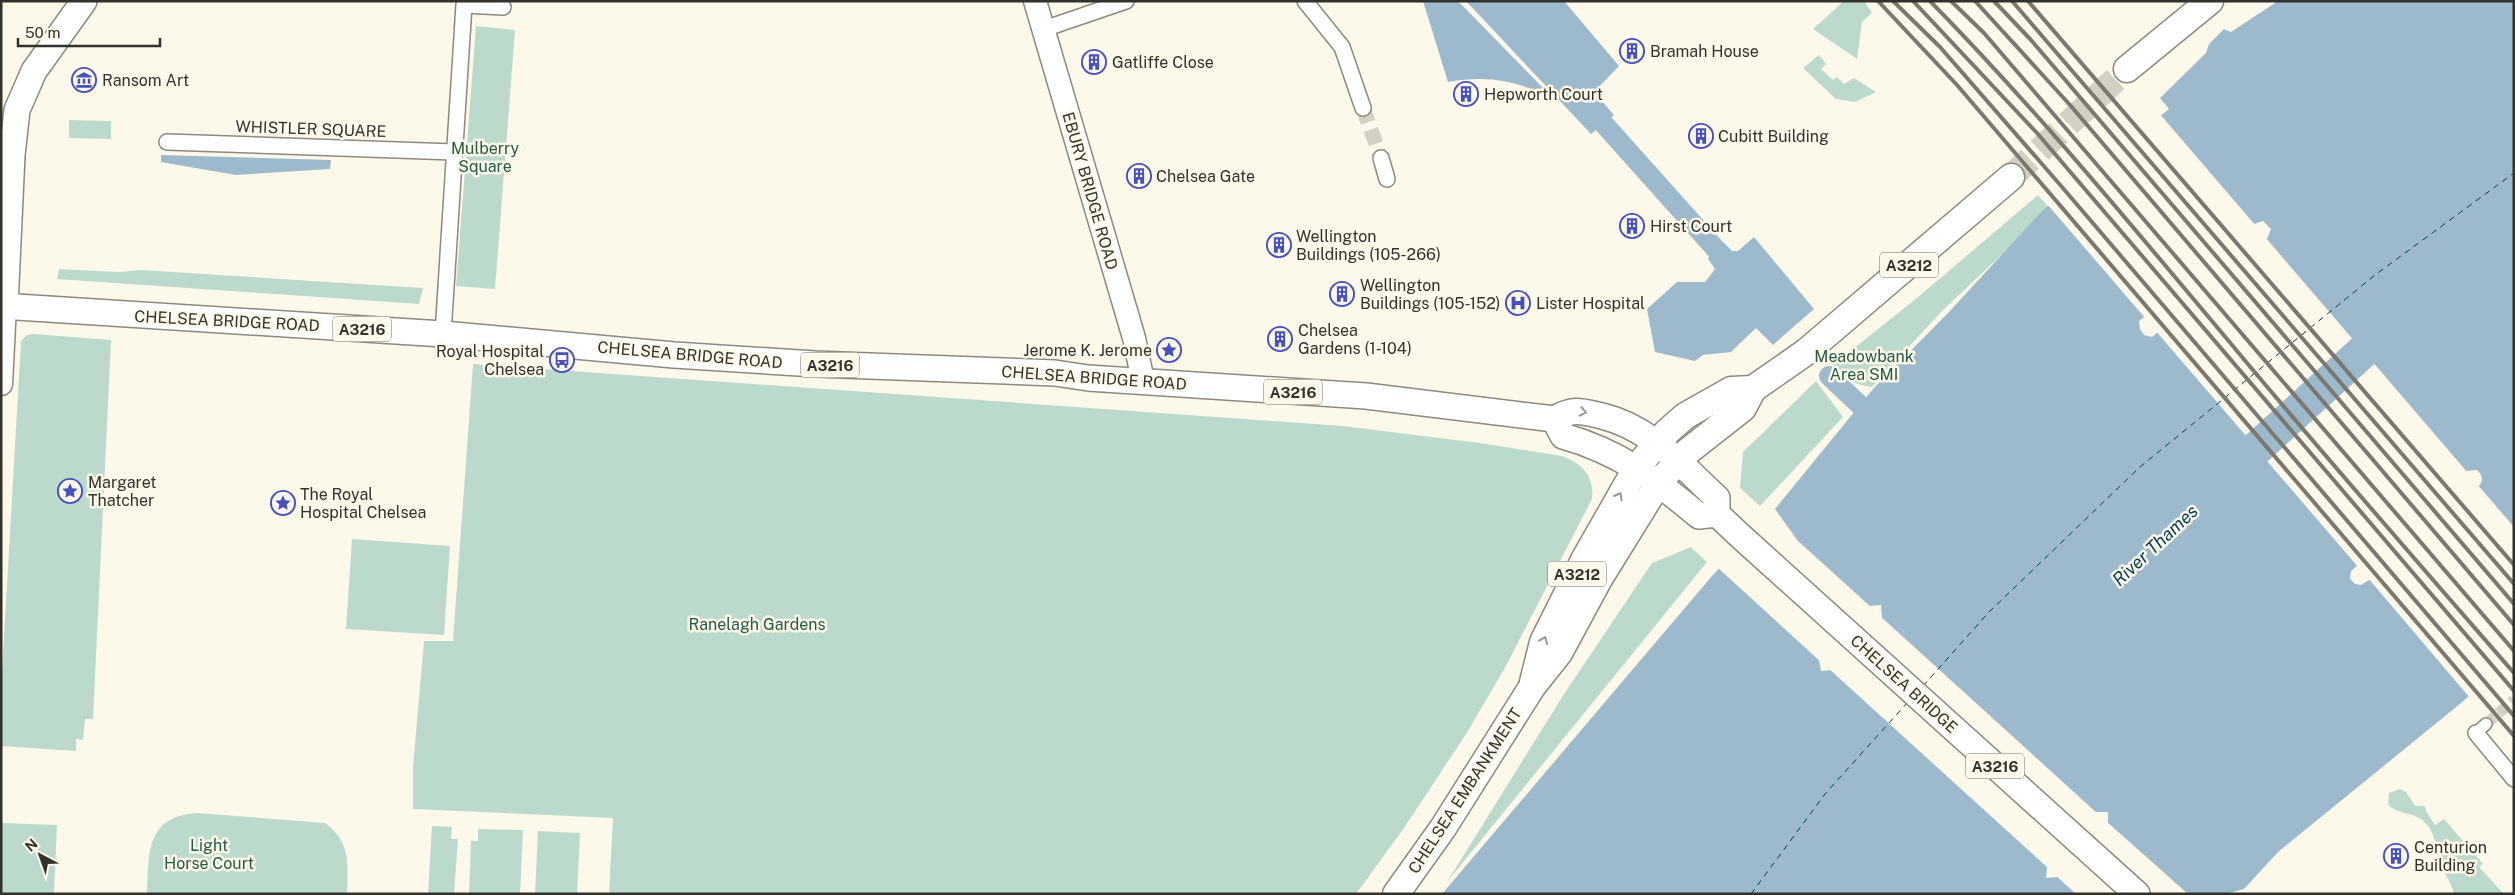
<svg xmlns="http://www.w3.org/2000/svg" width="2515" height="895" font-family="'Public Sans',sans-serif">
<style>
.green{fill:#bcdacb}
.water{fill:#9cbacc;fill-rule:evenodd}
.pier{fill:#fdf9ea}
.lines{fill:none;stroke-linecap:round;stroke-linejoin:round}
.canal{stroke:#9cbacc;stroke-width:20}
.river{stroke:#9cbacc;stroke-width:34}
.ferry{stroke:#003b56;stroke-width:1;stroke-dasharray:6 5;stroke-linecap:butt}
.pedestrian-tunnel{stroke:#d4d1c4;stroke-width:11;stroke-dasharray:11 5.5;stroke-linecap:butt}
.minor-tunnel{stroke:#d4d1c4;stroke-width:15;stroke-dasharray:15 8;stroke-linecap:butt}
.trunk-tunnel{stroke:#d4d1c4;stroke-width:26;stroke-dasharray:26 13;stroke-linecap:butt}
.pedestrian-casing{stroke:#8d897c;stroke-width:14}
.minor-casing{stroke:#8d897c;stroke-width:18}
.secondary-casing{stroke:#8d897c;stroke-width:25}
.primary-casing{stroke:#8d897c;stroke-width:28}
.trunk-casing{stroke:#8d897c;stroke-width:29}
.pedestrian{stroke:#fff;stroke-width:11}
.minor{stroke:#fff;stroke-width:15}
.secondary{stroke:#fff;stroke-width:22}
.primary{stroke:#fff;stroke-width:25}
.trunk{stroke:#fff;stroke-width:26}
.rail{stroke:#7a786f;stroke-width:4}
.oneway{stroke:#989895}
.labels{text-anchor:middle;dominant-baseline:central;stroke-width:5;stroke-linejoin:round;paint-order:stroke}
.shield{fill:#fdf9ea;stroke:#6f6d64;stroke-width:1}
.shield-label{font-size:15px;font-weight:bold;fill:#32312b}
.poi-label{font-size:16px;fill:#32312b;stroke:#fdf9ea;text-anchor:start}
.street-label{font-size:16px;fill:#32312b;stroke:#fdf9ea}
.park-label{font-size:16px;fill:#235c45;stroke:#fdf9ea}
.water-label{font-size:18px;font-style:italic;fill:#003b56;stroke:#fdf9ea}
</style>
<rect width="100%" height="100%" fill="#fdf9ea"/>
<g class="green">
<polygon points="1844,1 1864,1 1872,13 1862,22 1857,59 1813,29"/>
<polygon points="476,26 515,30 495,289 456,286"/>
<polygon points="1819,55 1826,64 1821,69 1833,80 1837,77 1844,84 1854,78 1876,92 1855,102 1836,99 1803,68"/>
<polygon points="69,120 111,121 111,139 69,138"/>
<path d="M2038 195 2050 209 1942 311 1872 387C1854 384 1844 380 1833 365L1917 298Z"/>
<polygon points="59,269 118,272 141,270 423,288 419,304 57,279"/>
<polygon points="33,334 111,340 93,719 85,719 83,740 76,739 76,751 1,746 1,689 21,341 27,335"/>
<path d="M473 364 1343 426 1480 443 1562 456C1582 463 1595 477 1592 499L1507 664 1468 731 1404 828 1356 894H609L613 818 413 809V767L424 641H453Z"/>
<polygon points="1816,381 1843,417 1760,506 1740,488 1743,452"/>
<polygon points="352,539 450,546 444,635 346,629"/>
<polygon points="1691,547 1707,562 1447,882 1564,694 1652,563"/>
<path d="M2400 789 2406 792 2415 806H2425L2426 811 2435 825 2444 819 2483 864 2479 867 2504 894H2454C2452 883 2445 876 2441 866 2435 850 2437 831 2422 820 2412 812 2395 814 2388 804L2389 793Z"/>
<path d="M197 813 325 823C351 841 348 865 347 894H147C149 853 145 817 197 813Z"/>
<polygon points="1,823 57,825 54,894 1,894"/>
<polygon points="432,826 452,827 451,839 458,839 454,894 428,894"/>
<polygon points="478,829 523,830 520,894 469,894 471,841 478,841"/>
<polygon points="538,831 580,833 577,894 535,894"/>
</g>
<g class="water">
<path d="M1423 1H1458L1552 97C1514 81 1490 75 1448 82Z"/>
<polygon points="1466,1 1564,1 1619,66 1594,92 1614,115 1591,134"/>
<path d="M2278 1H2514V656L2461 703 2278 852 2244 889 2226 894H1442L1712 576 1775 509 1873 389 1948 313 2042 211 2169 109 2160 98 2206 53 2209 44 2224 29 2231 32ZM2263 221 2271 229 2267 239 2152 337 2144 335 2140 329 2139 321 2254 224ZM2365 345 2374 349 2376 355 2373 362 2263 456 2256 460 2245 457 2244 450 2247 445ZM2477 470C2483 476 2483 480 2479 486L2369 580 2361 585 2355 584 2350 579 2351 571 2466 471ZM1881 605 1882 617 1831 670 1821 671 1819 660 1869 606ZM2095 812H2108V823L2058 877 2046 878 2047 867Z"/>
<polygon points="161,155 331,160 330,169 236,175 161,162"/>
<polygon points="1754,237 1814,309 1773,345 1756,328 1731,352 1703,355 1695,361 1655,352 1647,309 1677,282 1705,282 1715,269 1708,259 1712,246 1724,243 1732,251 1738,251"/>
</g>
<g class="pier">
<polygon points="2159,113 2256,226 2146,319 2047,204"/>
<polygon points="2265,237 2362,350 2253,444 2155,330"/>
<polygon points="2371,360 2468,473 2359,568 2261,454"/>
<polygon points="2477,484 2514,527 2514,660 2470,698 2368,578"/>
<polygon points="1772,509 1775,509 1798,541 1872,608 1822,663 1717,567"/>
<polygon points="1879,615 2098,814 2049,869 1828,668"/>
<polygon points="2106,821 2188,894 2076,894 2055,875"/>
</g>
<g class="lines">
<g class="canal">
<polyline points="1603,123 1730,265"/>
<polyline points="1829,376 1880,424"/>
</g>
<polyline class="river" points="2213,488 2403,315"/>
<g class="ferry">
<polyline points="1923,686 1989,612 2140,467 2375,275 2514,173"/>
<polyline points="1751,894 1825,794 1907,703"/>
</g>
<polyline class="pedestrian-tunnel" points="2486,724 2514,700"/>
<polyline class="minor-tunnel" points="1363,108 1381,158"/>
<polyline class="trunk-tunnel" points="2011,177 2127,69"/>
<defs>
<polyline id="pedestrian" points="2476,733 2486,724"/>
<g id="minor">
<polyline points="1305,1 1342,47 1363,108"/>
<polyline points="1044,29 1126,1"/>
<polyline points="167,142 454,152"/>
<polyline points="1381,158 1387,179"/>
<polyline points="443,334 464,5 503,7"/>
<polyline points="2476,733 2514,779"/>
</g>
<g id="secondary">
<polyline points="1035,1 1134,338 1143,381"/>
<polyline points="1,384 5,306"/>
</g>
<g id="primary">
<path d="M1 306 443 334 674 355 815 364 1055 373 1088 378 1366 396 1554 419C1574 408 1580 411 1602 416 1651 428 1681 465 1717 498V514L1737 533 2137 894"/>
<polyline points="5,306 12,155 17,110 34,71 84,1"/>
<path d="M1554 419 1563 436C1620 452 1656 480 1699 516L1717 514"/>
</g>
<g id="trunk">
<polyline points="2127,69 2210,1"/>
<polyline points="1533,682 1543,642 1584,560 1637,467 1667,432 1685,416 1731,390 1753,389"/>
<polyline points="1396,894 1443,828 1532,687 1559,653 1599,579 1659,482 1687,452 1743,408 1753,389 1806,352 2011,177"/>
</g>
</defs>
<use href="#pedestrian" class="pedestrian-casing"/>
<use href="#minor" class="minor-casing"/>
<use href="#secondary" class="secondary-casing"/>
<use href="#primary" class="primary-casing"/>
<use href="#trunk" class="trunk-casing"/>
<use href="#pedestrian" class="pedestrian"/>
<use href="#minor" class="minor"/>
<use href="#secondary" class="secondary"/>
<use href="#primary" class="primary"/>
<use href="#trunk" class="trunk"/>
<g class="rail">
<polyline points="1878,1 1957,85 2514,736"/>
<polyline points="1893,1 1940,47 2062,187 2514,716"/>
<polyline points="1913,1 2037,133 2514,691"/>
<path d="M1930 1C2039 112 2137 232 2237 351 2328 460 2421 566 2514 673"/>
<polyline points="1951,1 1984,33 2514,651"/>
<polyline points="1975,1 2070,105 2514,625"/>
<polyline points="1994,1 2031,40 2514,604"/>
<polyline points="2012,1 2514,584"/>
<polyline points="2028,1 2514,565"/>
</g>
</g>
<defs><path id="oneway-chevron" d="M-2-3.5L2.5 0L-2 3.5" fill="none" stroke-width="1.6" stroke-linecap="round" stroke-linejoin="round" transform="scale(1.25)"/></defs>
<g class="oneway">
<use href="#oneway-chevron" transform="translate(1583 412) rotate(13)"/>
<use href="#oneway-chevron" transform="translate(1619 496) rotate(-60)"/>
<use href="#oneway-chevron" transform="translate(1544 640) rotate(-67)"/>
</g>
<defs>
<symbol id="building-ring" viewBox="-11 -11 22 22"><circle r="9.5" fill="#fdf9ea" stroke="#474fc4" stroke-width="1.5"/><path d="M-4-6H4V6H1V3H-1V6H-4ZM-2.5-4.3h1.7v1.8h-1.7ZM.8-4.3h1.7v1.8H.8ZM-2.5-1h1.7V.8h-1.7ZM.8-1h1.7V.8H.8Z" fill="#474fc4"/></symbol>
<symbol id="museum-ring" viewBox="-11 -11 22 22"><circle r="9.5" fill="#fdf9ea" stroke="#474fc4" stroke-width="1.5"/><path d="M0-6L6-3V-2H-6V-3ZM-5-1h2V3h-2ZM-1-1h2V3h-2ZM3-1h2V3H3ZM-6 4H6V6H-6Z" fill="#474fc4"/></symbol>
<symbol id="hospital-ring" viewBox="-11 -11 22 22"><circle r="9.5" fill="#fdf9ea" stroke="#474fc4" stroke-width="1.5"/><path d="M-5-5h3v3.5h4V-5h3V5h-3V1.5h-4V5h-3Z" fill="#474fc4"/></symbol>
<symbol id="sight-ring" viewBox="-11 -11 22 22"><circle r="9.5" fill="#fdf9ea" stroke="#474fc4" stroke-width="1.5"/><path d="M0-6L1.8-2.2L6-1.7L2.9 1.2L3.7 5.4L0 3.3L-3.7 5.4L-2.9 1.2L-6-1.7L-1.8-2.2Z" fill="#474fc4"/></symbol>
<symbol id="bus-ring" viewBox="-11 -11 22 22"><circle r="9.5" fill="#fdf9ea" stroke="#474fc4" stroke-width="1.5"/><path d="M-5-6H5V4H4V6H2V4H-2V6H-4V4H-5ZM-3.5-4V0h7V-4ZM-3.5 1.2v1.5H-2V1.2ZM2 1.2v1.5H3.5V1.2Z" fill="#474fc4"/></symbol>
</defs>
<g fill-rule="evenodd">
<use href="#building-ring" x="1618" y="37" width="28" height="28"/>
<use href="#building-ring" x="1080" y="48" width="28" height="28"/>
<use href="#museum-ring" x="70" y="66" width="28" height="28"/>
<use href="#building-ring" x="1452" y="80" width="28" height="28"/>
<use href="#building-ring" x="1687" y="122" width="28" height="28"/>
<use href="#building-ring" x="1125" y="162" width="28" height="28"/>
<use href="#building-ring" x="1618" y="212" width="28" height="28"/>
<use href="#building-ring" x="1265" y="231" width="28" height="28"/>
<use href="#building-ring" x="1328" y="280" width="28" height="28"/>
<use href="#hospital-ring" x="1504" y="289" width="28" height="28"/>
<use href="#building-ring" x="1266" y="325" width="28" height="28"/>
<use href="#sight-ring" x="1155" y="336" width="28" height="28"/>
<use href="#bus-ring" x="548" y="346" width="28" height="28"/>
<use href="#sight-ring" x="56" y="477" width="28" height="28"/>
<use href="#sight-ring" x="269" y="489" width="28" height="28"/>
<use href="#building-ring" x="2382" y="842" width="28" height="28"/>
</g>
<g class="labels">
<g class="shield">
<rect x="1880" y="252.5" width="58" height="25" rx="4"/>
<rect x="333" y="316.5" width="58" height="25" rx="4"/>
<rect x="801" y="352.5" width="58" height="25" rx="4"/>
<rect x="1264" y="379.5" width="58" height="25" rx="4"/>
<rect x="1548" y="561.5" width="58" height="25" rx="4"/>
<rect x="1966" y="753.5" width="58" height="25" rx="4"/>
</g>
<g class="shield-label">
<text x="1909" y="265">A3212</text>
<text x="362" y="329">A3216</text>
<text x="830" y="365">A3216</text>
<text x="1293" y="392">A3216</text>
<text x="1577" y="574">A3212</text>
<text x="1995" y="766">A3216</text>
</g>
<g class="poi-label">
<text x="1650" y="51">Bramah House</text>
<text x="1112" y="62">Gatliffe Close</text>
<text x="102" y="80">Ransom Art</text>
<text x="1484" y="94">Hepworth Court</text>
<text x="1718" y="136">Cubitt Building</text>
<text x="1156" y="176">Chelsea Gate</text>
<text x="1650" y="226">Hirst Court</text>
<text x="1296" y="236">Wellington<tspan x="1296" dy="18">Buildings (105-266)</tspan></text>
<text x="1360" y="285">Wellington<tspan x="1360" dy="18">Buildings (105-152)</tspan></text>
<text x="1536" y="303">Lister Hospital</text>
<text x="1298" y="330">Chelsea<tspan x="1298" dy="18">Gardens (1-104)</tspan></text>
<text x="1152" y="350" text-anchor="end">Jerome K. Jerome</text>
<text x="544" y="351" text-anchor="end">Royal Hospital<tspan x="544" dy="18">Chelsea</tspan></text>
<text x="88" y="482">Margaret<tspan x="88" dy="18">Thatcher</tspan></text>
<text x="300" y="494">The Royal<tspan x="300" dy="18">Hospital Chelsea</tspan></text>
<text x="2414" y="847">Centurion<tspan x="2414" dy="18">Building</tspan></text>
</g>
<g class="street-label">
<text transform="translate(311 129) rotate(2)">WHISTLER SQUARE</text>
<text transform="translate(1090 191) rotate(74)">EBURY BRIDGE ROAD</text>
<text transform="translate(227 321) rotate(3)">CHELSEA BRIDGE ROAD</text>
<text transform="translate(690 355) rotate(5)">CHELSEA BRIDGE ROAD</text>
<text transform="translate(1094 378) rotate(4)">CHELSEA BRIDGE ROAD</text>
<text transform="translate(1904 684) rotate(42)">CHELSEA BRIDGE</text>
<text transform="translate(1465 791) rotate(-57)">CHELSEA EMBANKMENT</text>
</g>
<g class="park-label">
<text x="485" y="148">Mulberry<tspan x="485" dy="18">Square</tspan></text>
<text x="1864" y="356">Meadowbank<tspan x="1864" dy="18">Area SMI</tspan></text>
<text x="757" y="624">Ranelagh Gardens</text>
<text x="209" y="845">Light<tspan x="209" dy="18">Horse Court</tspan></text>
</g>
<g class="water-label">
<text transform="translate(2155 545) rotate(-43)">River Thames</text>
</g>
</g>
<rect width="2515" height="895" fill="none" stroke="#32312b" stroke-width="5"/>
<g transform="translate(40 855) rotate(319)" stroke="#fdf9ea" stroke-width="4" paint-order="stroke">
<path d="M0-4L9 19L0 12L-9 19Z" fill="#32312b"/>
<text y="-8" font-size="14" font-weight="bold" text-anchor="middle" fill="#32312b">N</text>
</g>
<path d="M18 38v8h142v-8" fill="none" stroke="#32312b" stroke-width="2.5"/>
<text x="25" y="38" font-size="15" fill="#32312b" stroke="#fdf9ea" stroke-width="4" paint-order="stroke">50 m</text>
</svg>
